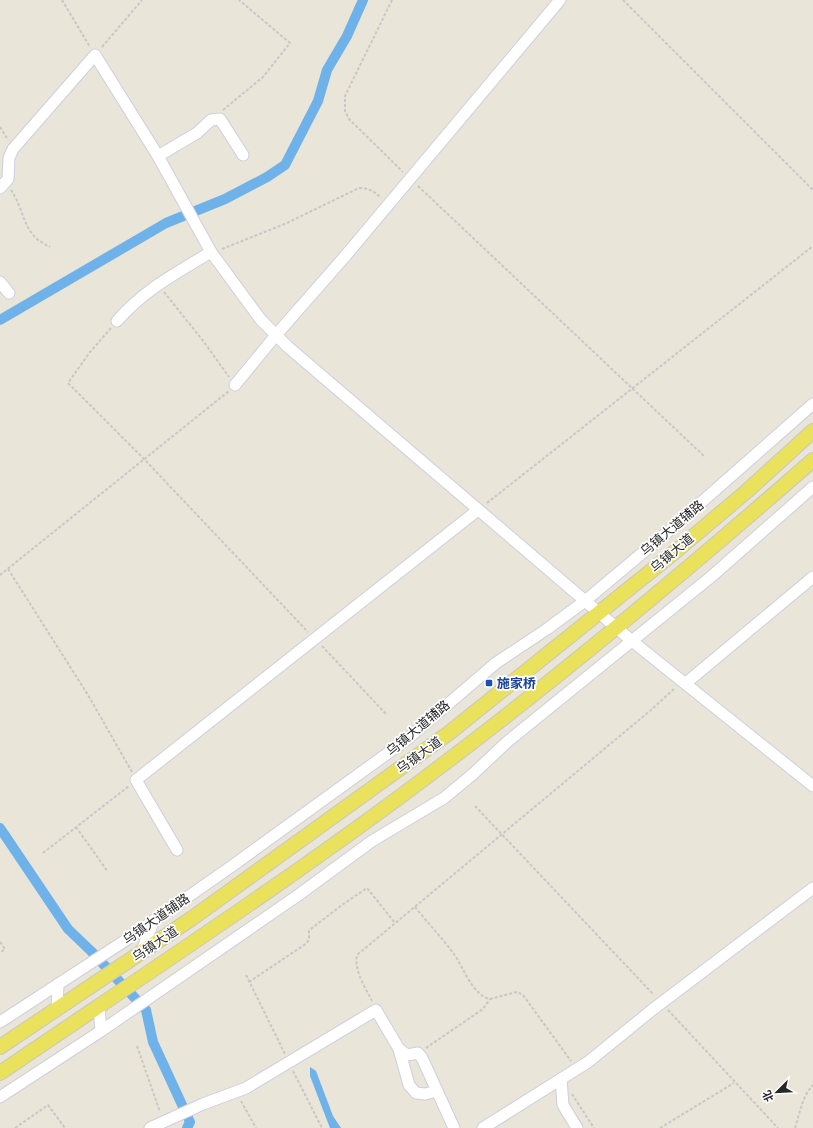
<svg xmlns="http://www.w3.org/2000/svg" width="813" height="1128" font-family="Poppins,'Noto Sans SC',sans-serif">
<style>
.water{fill:#6eb2e9}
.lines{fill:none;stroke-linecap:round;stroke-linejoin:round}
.canal{stroke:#6eb2e9;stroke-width:10}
.minor-casing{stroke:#cecee0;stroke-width:13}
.major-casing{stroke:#c7c7c7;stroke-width:16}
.path{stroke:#c7c7c7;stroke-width:2;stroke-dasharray:3 2;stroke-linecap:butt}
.minor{stroke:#fff;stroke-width:11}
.major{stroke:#eae25c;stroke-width:14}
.transit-dot{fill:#1a4fb4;stroke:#fff;stroke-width:1.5}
.labels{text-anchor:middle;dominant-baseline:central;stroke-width:3.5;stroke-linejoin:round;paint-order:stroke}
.street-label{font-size:13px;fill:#272727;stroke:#fff}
.transit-label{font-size:13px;font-weight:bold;fill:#164399;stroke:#fff;text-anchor:start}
</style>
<rect width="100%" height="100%" fill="#e9e5d8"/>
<polygon class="water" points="310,1067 316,1071 333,1116 341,1128 330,1128 310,1076"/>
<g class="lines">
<g class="canal">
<polyline points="0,320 166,223 225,199 267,177 285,165 318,101 327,70 347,36 363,0"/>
<polyline points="0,828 68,929 91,951 146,1010 153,1042 190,1122 187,1128"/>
</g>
<defs>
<g id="minor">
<polyline points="158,156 197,133 211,120 220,119 243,155"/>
<polyline points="0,188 8,179 9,158 13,149 95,55 158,156 211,252 261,320 288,347 632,641 813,786"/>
<polyline points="0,282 9,293"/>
<path d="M117 321C144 290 176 273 211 252"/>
<polyline points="235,385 276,335 347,254 560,0"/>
<polyline points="686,683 813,577"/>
<polyline points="177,850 136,780 478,510"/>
<polyline points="141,953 154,920"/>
<polyline points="99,1008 101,1031"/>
<polyline points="57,1009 58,984"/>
<polyline points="0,1022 129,938 232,866 406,740 496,663 547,629 585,601 671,529 813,404"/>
<polyline points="399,1049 409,1085 416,1093 425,1094 437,1091"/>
<polyline points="561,1079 563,1105 577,1128"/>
<polyline points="0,1097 101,1031 297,896 372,841 444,798 473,774 507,742 712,576 813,487"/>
<polyline points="150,1128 203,1104 246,1088 376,1010 399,1049 407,1055 418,1053 422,1058 454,1128"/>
<polyline points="483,1128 588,1062 652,1010 813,888"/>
</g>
<g id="major">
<polyline points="0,1047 191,919 449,733 676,551 747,491 813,431"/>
<path d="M0 1073C147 973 296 876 437 769 567 671 691 567 813 460"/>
</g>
</defs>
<use href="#minor" class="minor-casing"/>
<use href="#major" class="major-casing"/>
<g class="path">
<polyline points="62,0 90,47"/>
<polyline points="392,0 345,96 345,111 349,119 403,172"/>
<polyline points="623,0 813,190"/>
<polyline points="102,47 142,0"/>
<polyline points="223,110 263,77 290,43 239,0"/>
<polyline points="0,127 8,140"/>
<polyline points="418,186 705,457"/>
<path d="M11 190C21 204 23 224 34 236 38 241 45 244 50 247"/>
<path d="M222 249 287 223 359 188C369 188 374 191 381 198"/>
<polyline points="164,292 204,342 229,377"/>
<polyline points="111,328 90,352 68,383 145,460 308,632"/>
<polyline points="487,503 813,246"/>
<polyline points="8,569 88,695 132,772"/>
<polyline points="0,575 229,391"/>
<polyline points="322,646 387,715"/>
<polyline points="475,806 654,995"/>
<polyline points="76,827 108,872"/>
<polyline points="43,853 129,786"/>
<path d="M415 907C428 923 442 938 454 954 463 967 473 996 490 999L517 992 523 995 571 1061"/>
<polyline points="0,942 5,949 0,953"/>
<polyline points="246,975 285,1054"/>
<polyline points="249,982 307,943 309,939 309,931 312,928 342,905 367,888 395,923"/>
<path d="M372 1001C365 987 354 971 357 955L651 710 674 689"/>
<polyline points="668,1010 778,1128"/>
<polyline points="137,1046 160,1112"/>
<polyline points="426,1048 483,1009 490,999"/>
<polyline points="293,1071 322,1128"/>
<polyline points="572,1094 594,1128"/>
<polyline points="241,1101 256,1128"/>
<polyline points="15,1128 48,1105 65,1128"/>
<polyline points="660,1128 734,1083"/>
<path d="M795 1128C800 1113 802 1096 813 1085"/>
</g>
<use href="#minor" class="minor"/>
<use href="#major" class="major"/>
</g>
<rect class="transit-dot" x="485" y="679" width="8" height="8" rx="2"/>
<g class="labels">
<g class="street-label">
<text transform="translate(672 528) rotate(-40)">乌镇大道辅路</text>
<text transform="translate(672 553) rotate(-40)">乌镇大道</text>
<text transform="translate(418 728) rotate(-40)">乌镇大道辅路</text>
<text transform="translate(419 755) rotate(-36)">乌镇大道</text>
<text transform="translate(156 919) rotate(-35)">乌镇大道辅路</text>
<text transform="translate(155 944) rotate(-34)">乌镇大道</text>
</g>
<g class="transit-label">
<text x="497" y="683">施家桥</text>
</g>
</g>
<g transform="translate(777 1092) rotate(246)" stroke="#ffffff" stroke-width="3" paint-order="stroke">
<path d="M0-3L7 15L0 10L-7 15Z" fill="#272727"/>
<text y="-6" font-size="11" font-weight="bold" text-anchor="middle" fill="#272727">北</text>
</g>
</svg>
